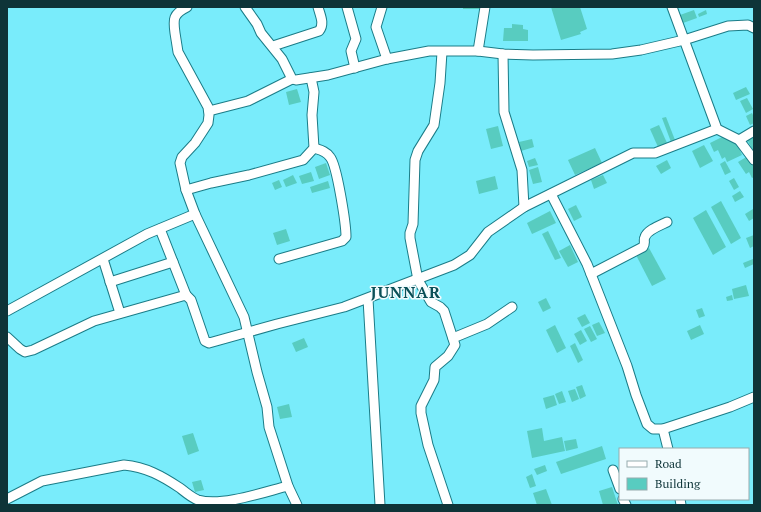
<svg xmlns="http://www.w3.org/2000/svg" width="761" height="512" font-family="'PT Serif',serif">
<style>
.building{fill:#58ccc0}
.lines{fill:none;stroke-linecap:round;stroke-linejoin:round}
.minor-casing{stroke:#1b7c87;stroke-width:11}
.minor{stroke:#fff;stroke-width:9}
.labels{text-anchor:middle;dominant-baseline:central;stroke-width:3;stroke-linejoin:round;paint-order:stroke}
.district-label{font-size:16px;font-weight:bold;letter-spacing:1px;fill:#094f57;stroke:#f1fbfd}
</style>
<rect width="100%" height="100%" fill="#79ecfb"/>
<g class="building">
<rect x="463" y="7" width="16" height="2"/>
<polygon points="551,7 580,7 587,29 580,32 581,34 561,40"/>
<polygon points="694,10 697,18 683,23 680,15"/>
<polygon points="706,10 707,14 699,17 698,14"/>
<polygon points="512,24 523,25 523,29 528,30 528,41 503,41 504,28 512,28"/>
<polygon points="746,87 750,94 736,100 733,93"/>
<polygon points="297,89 301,102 289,105 286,92"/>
<polygon points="747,98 753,109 746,113 740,101"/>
<polygon points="752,113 754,117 754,123 750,125 746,116"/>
<polygon points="666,117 675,140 671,142 662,118"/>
<polygon points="659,125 667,143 658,147 650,129"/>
<polygon points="498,126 503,146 491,149 486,129"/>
<polygon points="754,134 754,152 746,138"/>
<polygon points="724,136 735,139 742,155 727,162 725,157 722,159 718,150 714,152 710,143"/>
<polygon points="532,139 534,147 521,151 519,142"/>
<polygon points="704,145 713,161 700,168 692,151"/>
<polygon points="595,148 602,163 575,175 568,160"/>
<polygon points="748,156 754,166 754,177 752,178 749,172 746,174 738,162"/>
<polygon points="535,158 538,165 529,167 527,161"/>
<polygon points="667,160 671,168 661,174 656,166"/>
<polygon points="725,161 731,172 725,175 720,164"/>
<polygon points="326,163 330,175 319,179 315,167"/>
<polygon points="538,167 542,182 533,184 529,170"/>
<polygon points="311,172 314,181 302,184 299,176"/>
<polygon points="293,175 297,183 286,187 283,180"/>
<polygon points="603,175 607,183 594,189 591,180"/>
<polygon points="495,176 498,189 479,194 476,181"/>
<polygon points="734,178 739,187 734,190 729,181"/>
<polygon points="279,180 282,187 275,190 272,183"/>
<polygon points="328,181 330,188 312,193 310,187"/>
<polygon points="740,191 744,197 735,202 732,196"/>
<polygon points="721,201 741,238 731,244 711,207"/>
<polygon points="576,205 582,217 574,221 568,209"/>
<polygon points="753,209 754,218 749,221 745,214"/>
<polygon points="706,210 726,247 713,255 693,218"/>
<polygon points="550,211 556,223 532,234 527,223"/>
<polygon points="286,229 290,241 277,245 273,233"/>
<polygon points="548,231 561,258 555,260 542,234"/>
<polygon points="754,235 754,246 750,248 746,238"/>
<polygon points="570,245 578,262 568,267 559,251"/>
<polygon points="649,248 666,279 652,286 636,255"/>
<polygon points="753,259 754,264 745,268 743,263"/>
<polygon points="746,285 749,296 734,299 732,289"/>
<polygon points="732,295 733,300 727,301 726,297"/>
<polygon points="546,298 551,308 543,312 538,302"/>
<polygon points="702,308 705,316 699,318 696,310"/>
<polygon points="585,314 590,323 582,327 577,318"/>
<polygon points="599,322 605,333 597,336 592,325"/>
<polygon points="555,325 566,348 557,353 546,330"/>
<polygon points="700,325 704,334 691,340 687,331"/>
<polygon points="590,326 597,339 591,342 584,329"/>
<polygon points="581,330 587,341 580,345 574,334"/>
<polygon points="304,338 308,347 296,352 292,343"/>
<polygon points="575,343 583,360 578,363 570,346"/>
<polygon points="582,385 586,396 580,399 576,387"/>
<polygon points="575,389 579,399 572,402 568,391"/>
<polygon points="562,391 566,402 559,404 555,394"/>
<polygon points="554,395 557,405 546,409 543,398"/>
<polygon points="289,404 292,417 280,419 277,407"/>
<polygon points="542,428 544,441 562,437 565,451 532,458 527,431"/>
<polygon points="193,433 199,451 188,455 182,436"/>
<polygon points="576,439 578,448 566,451 564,441"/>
<polygon points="602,446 606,459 561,474 556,462"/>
<polygon points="545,465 547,471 537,475 534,469"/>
<polygon points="532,474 536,486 530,488 526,477"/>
<polygon points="201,480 204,490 195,492 192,482"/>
<polygon points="612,487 618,505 603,505 599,491"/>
<polygon points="546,489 552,505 537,505 533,493"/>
</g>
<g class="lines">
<defs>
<g id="minor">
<path d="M187 7C173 14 173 19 175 33 176 39 177 46 178 52L208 107 209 115 208 123 195 143 182 157 180 163 186 190 195 214 244 317 257 372 267 407 269 427 288 486 297 505"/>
<polyline points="245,7 257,24 261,33 282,59 292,79 296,80 328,75 387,59 429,51 478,51 503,54 533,55 612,54 641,50 684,40 728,26 748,25 754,28"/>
<polyline points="347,7 356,39 351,51 355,68"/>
<polyline points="382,7 376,27 387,59"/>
<polyline points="672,7 717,129 739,140 754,160"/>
<path d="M273 46 319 31C325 24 320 15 318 7"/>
<polyline points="478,51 485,7"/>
<polyline points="442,52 440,83 434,125 418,151 415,160 413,224 410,233 410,238 418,280 431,302 440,307 444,311 455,345 448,356 435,367 434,380 421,406 421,413 428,445 448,505"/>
<polyline points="503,54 504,112 522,170 524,207"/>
<polyline points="209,111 248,101 292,79"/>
<polyline points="739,140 754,131"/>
<polyline points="186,190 211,183 249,175 303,160 314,148 312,115 314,92 311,78"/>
<polyline points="551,194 587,264 627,366 636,395 647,424 653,429 663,429 730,407 754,397"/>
<polyline points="160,229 186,295"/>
<polyline points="103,259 120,313"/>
<path d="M279 259 342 241 346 237C346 224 337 165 330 157 326 151 320 150 314 148"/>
<path d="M591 274 643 247C646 242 643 241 645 237 647 230 661 225 667 222"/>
<polyline points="110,282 173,262"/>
<polyline points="368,299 380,505"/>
<polyline points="7,311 147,234 195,214"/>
<polyline points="7,337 20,349 25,352 33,350 94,321 186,295 191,300 205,341 209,343 277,324 344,307 454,265 470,255 488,232 524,207 633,153 655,153 717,129"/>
<polyline points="453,338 487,324 512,307"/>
<polyline points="663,429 668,449"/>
<polyline points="613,470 620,489"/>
<path d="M7 499 42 481 124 465C146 467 162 476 180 488 185 492 192 498 198 500 222 507 264 492 288 486"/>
<polyline points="623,499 626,505"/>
<polyline points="680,499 681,505"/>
</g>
</defs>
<use href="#minor" class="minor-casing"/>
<use href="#minor" class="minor"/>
</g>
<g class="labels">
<g class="district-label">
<text x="406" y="292">JUNNAR</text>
</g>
</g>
<rect width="761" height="512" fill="none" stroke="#0e3438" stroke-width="16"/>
<rect x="619" y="448" width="130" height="52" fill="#f1fbfd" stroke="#96abae"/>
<rect x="627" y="461" width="20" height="6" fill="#ffffff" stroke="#96abae"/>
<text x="655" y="468" font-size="12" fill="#0e3438">Road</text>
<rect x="627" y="478" width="20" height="12" fill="#58ccc0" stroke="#96abae"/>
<text x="655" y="488" font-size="12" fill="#0e3438">Building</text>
</svg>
